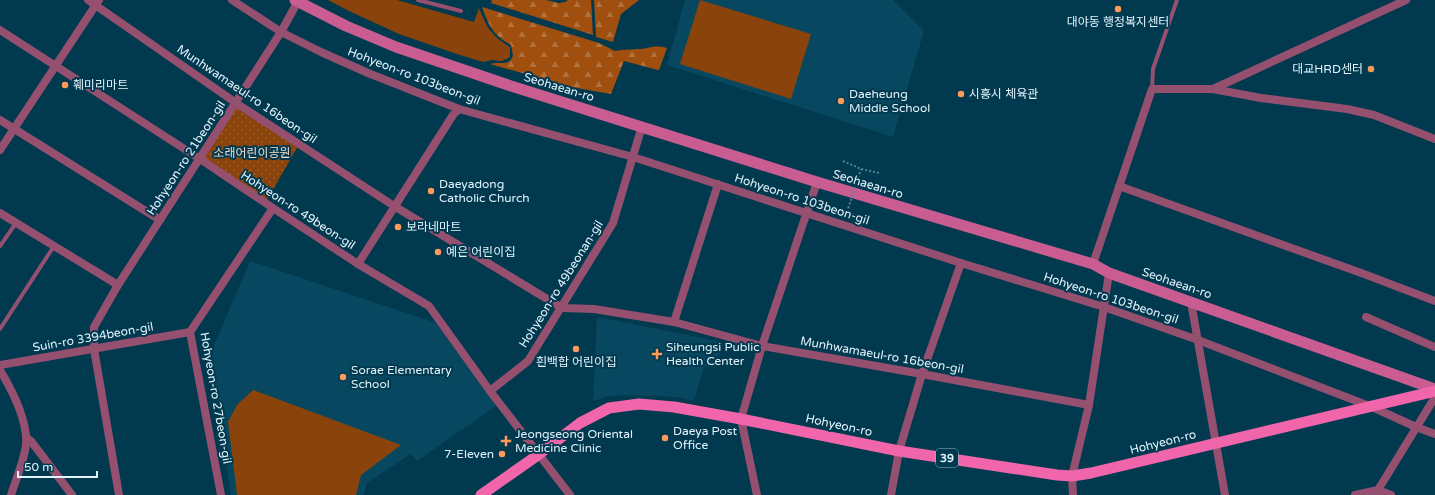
<svg xmlns="http://www.w3.org/2000/svg" width="1435" height="495" font-family="'Varela Round','Noto Sans KR',sans-serif">
<style>
.built{fill:#07475f}
.grass{fill:#89430b}
.forest{fill:url(#forest-firs)}
.park{fill:url(#park-dots)}
.lines{fill:none;stroke-linecap:round;stroke-linejoin:round}
.path{stroke:#578091;stroke-width:2;stroke-dasharray:2 2;stroke-linecap:butt}
.service{stroke:#955070;stroke-width:4}
.minor{stroke:#955070;stroke-width:8}
.secondary{stroke:#c95d91;stroke-width:11}
.primary{stroke:#f165ab;stroke-width:11}
.path-bridge{stroke:#578091;stroke-width:2;stroke-dasharray:2 2;stroke-linecap:butt}
.poi-dot{fill:#ff9b5a;stroke:#01394f;stroke-width:1.5}
.labels{text-anchor:middle;dominant-baseline:central;stroke-width:4;stroke-linejoin:round;paint-order:stroke}
.shield{fill:#01394f;stroke:#9fbcc9;stroke-width:1}
.shield-label{font-size:11px;font-weight:bold;fill:#e3f4fd}
.poi-label{font-size:12px;fill:#e3f4fd;stroke:#01394f;text-anchor:start}
.street-label{font-size:12px;fill:#e3f4fd;stroke:#01394f}
.park-label{font-size:12px;fill:#f6daca;stroke:#01394f}
</style>
<defs>
<pattern id="forest-firs" width="22" height="20" patternUnits="userSpaceOnUse"><rect width="22" height="20" fill="#a04f0e"/><path d="M5 1l3.5 6h-7zM16 11l3.5 6h-7z" fill="#b1723e"/></pattern>
<pattern id="park-dots" width="8" height="8" patternUnits="userSpaceOnUse"><rect width="8" height="8" fill="#89430b"/><path d="M2 2h.1M6 6h.1" fill="none" stroke="#9a5f2f" stroke-width="1.8" stroke-linecap="round"/></pattern>
</defs>
<rect width="100%" height="100%" fill="#01394f"/>
<g class="built">
<polygon points="685,0 893,0 924,31 893,137 667,65"/>
<polygon points="250,261 436,323 496,406 417,461 411,454 367,483 364,495 231,495 211,365 214,345"/>
<polygon points="598,317 722,342 715,368 704,366 694,401 677,397 624,395 606,397 593,401 597,318"/>
</g>
<g class="grass">
<path d="M328 0H397L474 22 479 8C487 28 491 35 510 47V57L502 61 492 60 483 62 457 54 399 34 349 11Z"/>
<polygon points="700,0 811,34 791,99 680,64"/>
<polygon points="253,390 401,445 361,475 356,495 237,495 228,422 237,405"/>
</g>
<g class="forest">
<polygon points="492,0 546,0 559,3 565,2 568,0 591,0 593,35 491,3"/>
<polygon points="594,0 639,0 621,14 613,42 596,37"/>
<path d="M482 7 599 43 615 51C624 49 628 50 637 49 650 49 653 44 667 48L659 70H658L624 61 611 94 571 87 490 64C499 61 508 67 513 56L511 45C493 35 489 26 482 7Z"/>
</g>
<polygon class="park" points="237,106 298,146 266,202 203,158"/>
<g class="lines">
<g class="path">
<polyline points="843,161 861,169 879,173"/>
<polyline points="829,210 830,208 865,218 863,223"/>
</g>
<g class="service">
<polyline points="418,0 461,11"/>
<polyline points="1152,89 1153,69 1177,0"/>
<polyline points="0,246 16,223"/>
<polyline points="0,329 54,246"/>
</g>
<g class="minor">
<polyline points="88,0 239,105 394,206 562,308 594,309 674,322 762,346 922,374 1089,405"/>
<polyline points="232,0 281,32 321,52 368,73 459,109 633,157 961,263 1104,307 1198,340 1372,407 1416,427 1435,434"/>
<polyline points="0,30 200,159 273,208 358,264 429,306 490,391 570,495"/>
<polyline points="1213,89 1261,98 1347,109 1374,115 1435,139"/>
<polyline points="0,120 160,220"/>
<polyline points="0,150 99,0"/>
<polyline points="1119,186 1364,274 1435,301"/>
<polyline points="0,213 118,285"/>
<polyline points="358,264 453,115 459,109"/>
<polyline points="1093,264 1152,89 1213,89 1406,0"/>
<polyline points="1191,302 1225,495"/>
<polyline points="1366,317 1435,347"/>
<polyline points="674,322 718,184"/>
<polyline points="0,365 190,332"/>
<path d="M0 370C12 390 28 420 26 445 24 461 16 479 11 495"/>
<polyline points="490,391 528,361 613,223 642,126"/>
<polyline points="26,437 31,441 72,495"/>
<polyline points="119,495 94,349 94,327 118,285 281,32 298,1"/>
<polyline points="221,495 190,332 273,208"/>
<polyline points="757,495 741,419 762,346 817,182"/>
<polyline points="891,495 899,451 922,374 961,263"/>
<polyline points="1073,495 1072,476 1089,405 1109,273"/>
<polyline points="1355,495 1378,490 1391,495"/>
<polyline points="1379,495 1378,490 1435,397"/>
</g>
<polyline class="secondary" points="295,0 346,26 396,47 511,86 817,182 1093,264 1109,273 1435,389"/>
<polyline class="primary" points="481,495 538,455 580,423 609,408 639,404 674,407 741,419 899,451 1057,475 1072,476 1091,473 1435,391"/>
<polyline class="path-bridge" points="847,212 861,169"/>
</g>
<g class="poi-dot">
<circle cx="1118" cy="9" r="4"/>
<circle cx="1371" cy="69" r="4"/>
<circle cx="65" cy="85" r="4"/>
<circle cx="961" cy="94" r="4"/>
<circle cx="841" cy="101" r="4"/>
<circle cx="431" cy="191" r="4"/>
<circle cx="398" cy="227" r="4"/>
<circle cx="438" cy="252" r="4"/>
<circle cx="576" cy="349" r="4"/>
<path d="M655 348h4v4h4v4h-4v4h-4v-4h-4v-4h4z"/>
<circle cx="343" cy="377" r="4"/>
<circle cx="665" cy="438" r="4"/>
<path d="M504 435h4v4h4v4h-4v4h-4v-4h-4v-4h4z"/>
<circle cx="502" cy="454" r="4"/>
</g>
<g class="labels">
<rect class="shield" x="936" y="449" width="22" height="18" rx="3"/>
<g class="shield-label">
<text x="947" y="458">39</text>
</g>
<g class="poi-label">
<text x="1118" y="22" text-anchor="middle">대야동 행정복지센터</text>
<text x="1363" y="69" text-anchor="end">대교HRD센터</text>
<text x="73" y="85">훼미리마트</text>
<text x="849" y="94">Daeheung<tspan x="849" dy="14">Middle School</tspan></text>
<text x="969" y="94">시흥시 체육관</text>
<text x="439" y="184">Daeyadong<tspan x="439" dy="14">Catholic Church</tspan></text>
<text x="406" y="227">보라네마트</text>
<text x="446" y="252">예은 어린이집</text>
<text x="666" y="347">Siheungsi Public<tspan x="666" dy="14">Health Center</tspan></text>
<text x="576" y="362" text-anchor="middle">흰백합 어린이집</text>
<text x="351" y="370">Sorae Elementary<tspan x="351" dy="14">School</tspan></text>
<text x="673" y="431">Daeya Post<tspan x="673" dy="14">Office</tspan></text>
<text x="515" y="434">Jeongseong Oriental<tspan x="515" dy="14">Medicine Clinic</tspan></text>
<text x="494" y="454" text-anchor="end">7-Eleven</text>
</g>
<g class="street-label">
<text transform="translate(414 76) rotate(21)">Hohyeon-ro 103beon-gil</text>
<text transform="translate(559 87) rotate(17)">Seohaean-ro</text>
<text transform="translate(247 94) rotate(34)">Munhwamaeul-ro 16beon-gil</text>
<text transform="translate(186 158) rotate(-57)">Hohyeon-ro 21beon-gil</text>
<text transform="translate(868 184) rotate(17)">Seohaean-ro</text>
<text transform="translate(802 199) rotate(18)">Hohyeon-ro 103beon-gil</text>
<text transform="translate(298 210) rotate(33)">Hohyeon-ro 49beon-gil</text>
<text transform="translate(1177 283) rotate(19)">Seohaean-ro</text>
<text transform="translate(561 284) rotate(-58)">Hohyeon-ro 49beonan-gil</text>
<text transform="translate(1111 298) rotate(18)">Hohyeon-ro 103beon-gil</text>
<text transform="translate(93 337) rotate(-10)">Suin-ro 3394beon-gil</text>
<text transform="translate(882 355) rotate(10)">Munhwamaeul-ro 16beon-gil</text>
<text transform="translate(216 398) rotate(80)">Hohyeon-ro 27beon-gil</text>
<text transform="translate(839 425) rotate(12)">Hohyeon-ro</text>
<text transform="translate(1163 442) rotate(-14)">Hohyeon-ro</text>
</g>
<g class="park-label">
<text x="252" y="153">소래어린이공원</text>
</g>
</g>
<path d="M18 471v6h79v-6" fill="none" stroke="#e3f4fd" stroke-width="2"/>
<text x="24" y="471" font-size="12" fill="#e3f4fd" stroke="#01394f" stroke-width="3" paint-order="stroke">50 m</text>
</svg>
